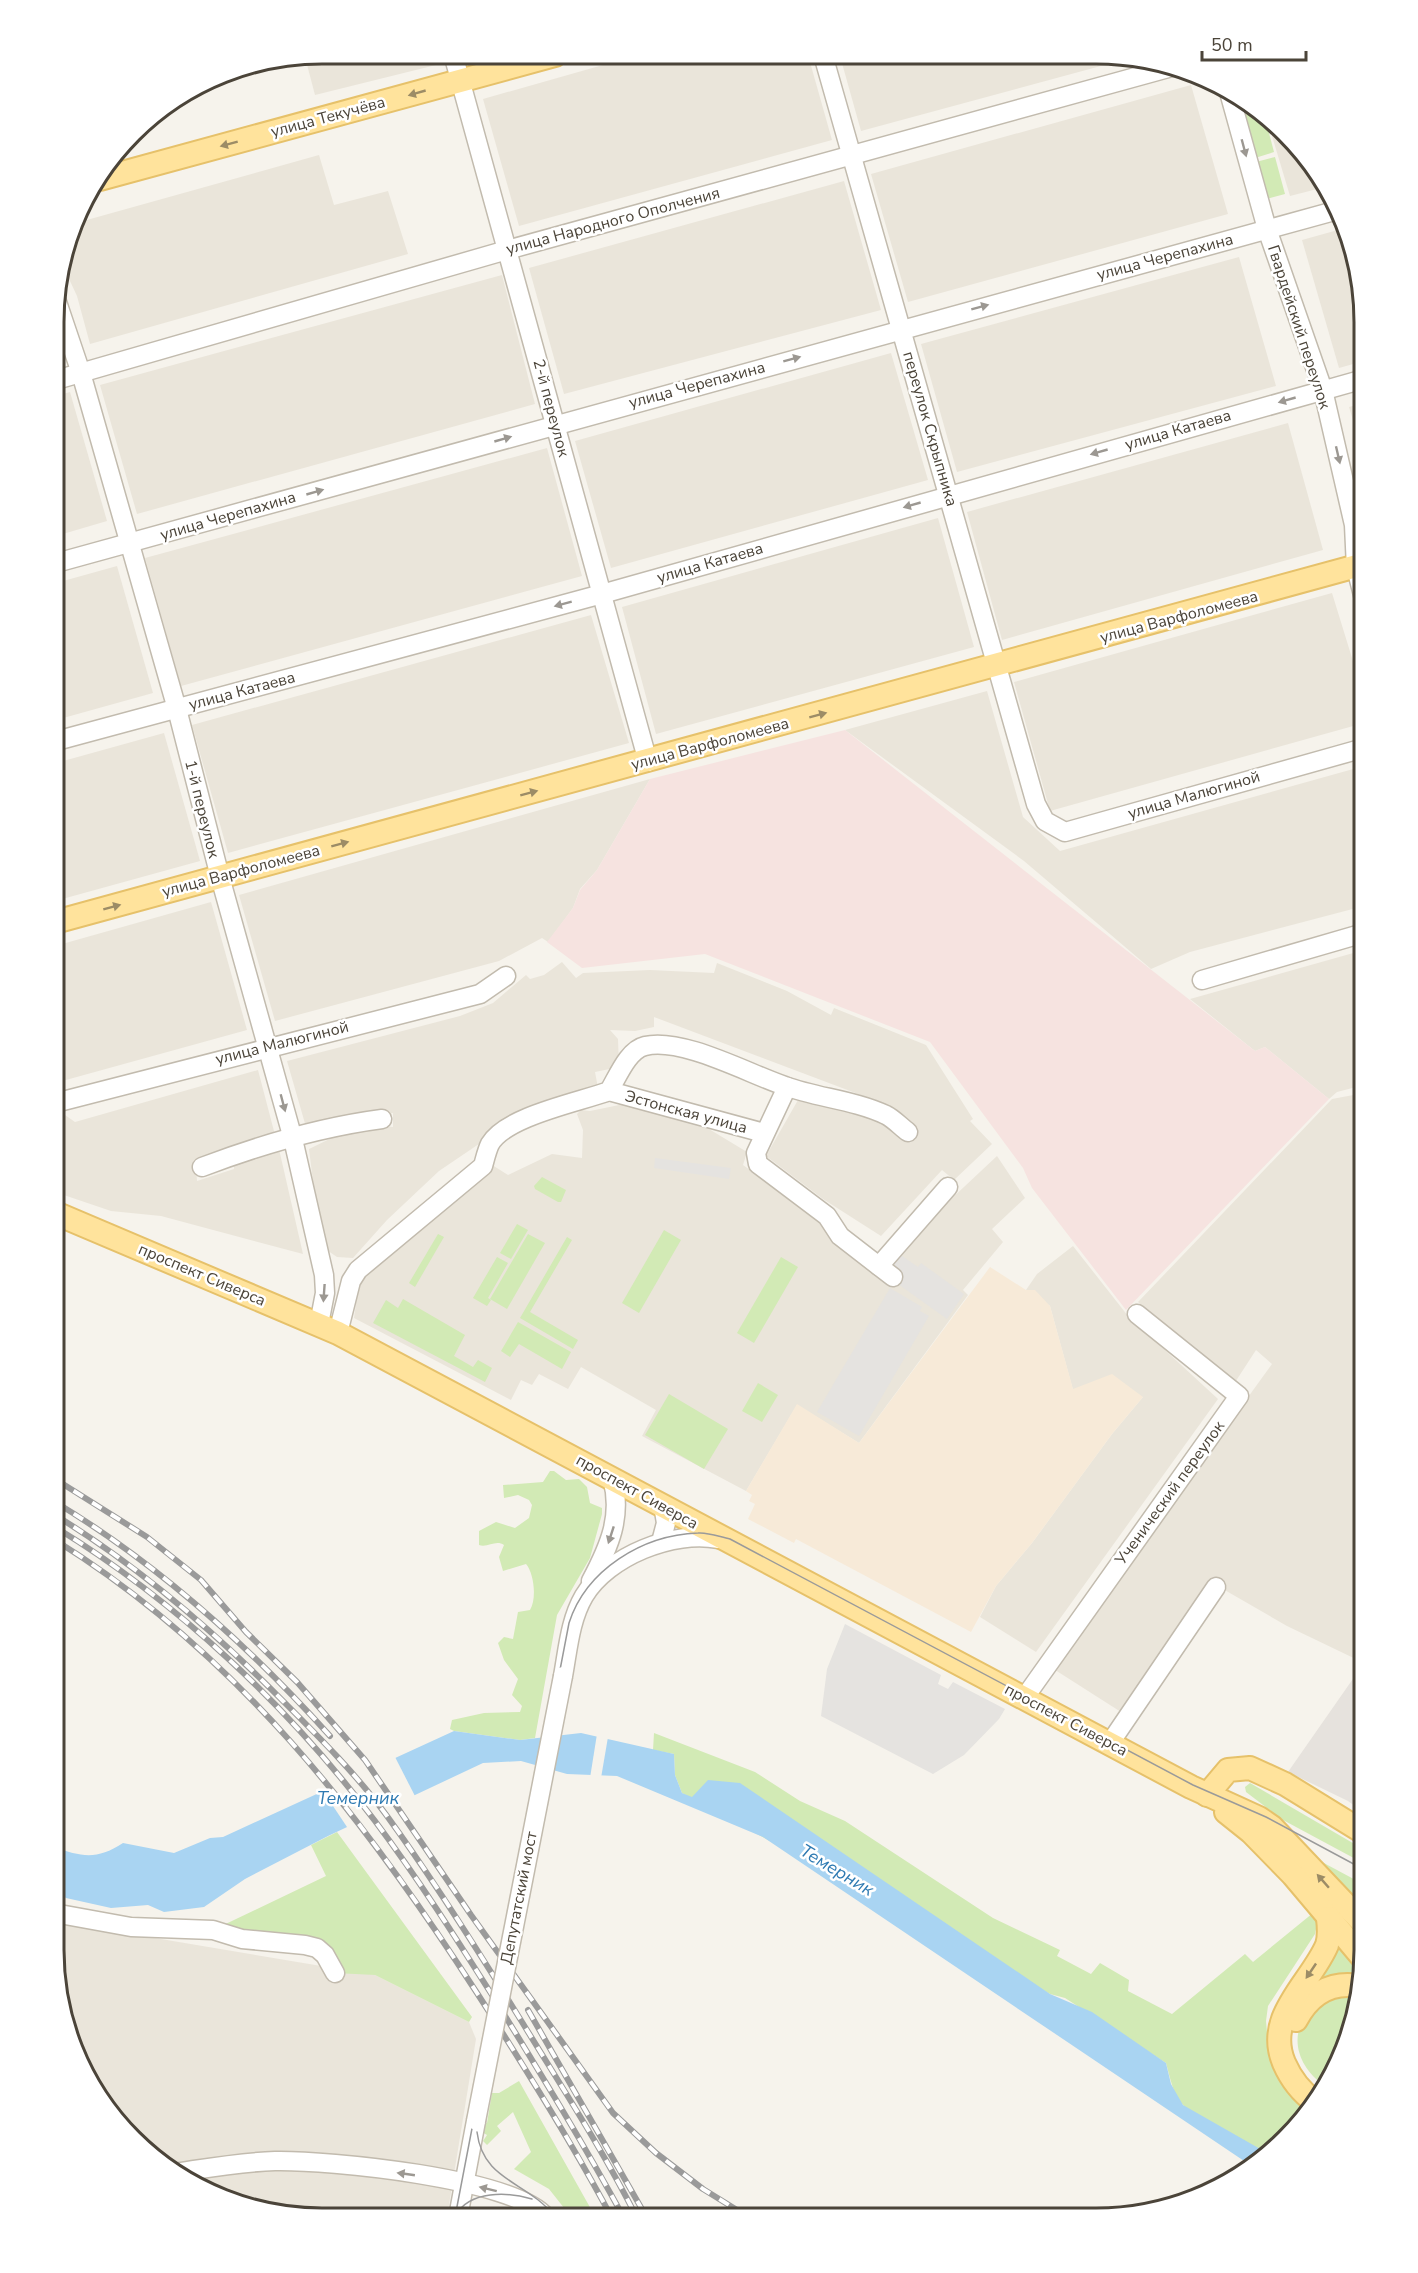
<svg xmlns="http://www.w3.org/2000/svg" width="1418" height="2273" font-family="'Nunito Sans',sans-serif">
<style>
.residential{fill:#eae5da}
.commercial{fill:#f7ead8}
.industrial{fill:#e6e2dd}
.medical{fill:#f6e3e0}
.green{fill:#d2eab5}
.parking{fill:#e5e3e0}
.water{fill:#a9d4f2}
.pier{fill:#f6f3ec}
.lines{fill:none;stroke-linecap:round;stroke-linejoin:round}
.minor-casing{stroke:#c2bbae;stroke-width:21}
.major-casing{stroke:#e6c16a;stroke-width:26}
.minor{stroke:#fff;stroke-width:18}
.major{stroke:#ffe39c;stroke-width:22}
.tram{stroke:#9a9a9a;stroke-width:1.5}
.rail-casing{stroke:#9a9a9a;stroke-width:6}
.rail{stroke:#fff;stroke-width:4;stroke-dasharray:11;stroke-linecap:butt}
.minor-bridge-casing{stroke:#c2bbae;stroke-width:21;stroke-linecap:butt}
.minor-bridge{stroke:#fff;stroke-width:18}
.oneway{fill:#9c8c66}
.oneway2{fill:#9c9892}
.labels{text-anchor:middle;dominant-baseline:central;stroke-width:5;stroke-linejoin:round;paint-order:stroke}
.street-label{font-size:16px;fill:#4b4439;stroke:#fff}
.water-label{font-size:18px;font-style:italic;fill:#2e7ab2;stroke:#fff}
.rim{fill:none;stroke:#4b4439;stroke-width:3}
</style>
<rect width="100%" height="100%" fill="#f6f3ec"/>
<g class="residential">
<polygon points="322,54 442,54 444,63 315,95 305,57"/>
<polygon points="638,55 808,55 832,140 519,226 483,99"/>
<polygon points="840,56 1131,56 1134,57 861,131"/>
<polygon points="1191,85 1228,214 908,302 871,174"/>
<polygon points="1266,116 1309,159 1325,187 1290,196"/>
<polygon points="319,155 334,205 388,191 408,254 90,344 77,296 63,266 76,223"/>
<polygon points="844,181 881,310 564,394 529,268"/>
<polygon points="1345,228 1364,322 1364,361 1339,368 1302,240"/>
<polygon points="1239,257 1276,386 957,472 921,344"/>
<polygon points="502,275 535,404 137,514 100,385"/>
<polygon points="891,353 928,480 611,568 575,441"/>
<polygon points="70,392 107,521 56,536 56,396"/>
<polygon points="1364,403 1364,457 1349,407"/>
<polygon points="1288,423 1323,550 1002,640 967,512"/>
<polygon points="547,448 582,576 181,686 145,558"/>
<polygon points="938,518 974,647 656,734 622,607"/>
<polygon points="117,566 153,693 56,720 56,583"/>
<polygon points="1332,593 1364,697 1364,723 1050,811 1014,682"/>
<polygon points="591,615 629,743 228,853 192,725"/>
<polygon points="987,691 1023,817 1060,851 1364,766 1364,906 1190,952 1151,969 1024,861 845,730"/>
<polygon points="164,733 200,861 55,901 56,763"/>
<polygon points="650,779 597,870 580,889 573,908 548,942 542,938 499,961 275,1021 239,895"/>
<polygon points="211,902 247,1030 55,1083 55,946"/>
<polygon points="1364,950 1364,1085 1337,1092 1329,1099 1265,1047 1255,1051 1190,999"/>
<polygon points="562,962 576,978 583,973 650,970 714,973 717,963 787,991 831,1015 834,1008 926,1045 973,1119 970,1121 992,1144 954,1180 942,1170 881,1236 823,1199 766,1156 802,1093 825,1105 887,1122 893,1113 874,1100 654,1017 654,1027 635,1031 610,1030 618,1039 619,1067 595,1072 599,1093 501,1129 439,1171 387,1220 353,1258 337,1257 321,1246 309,1149 348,1130 374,1125 393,1127 393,1113 306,1127 287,1061 460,1016 493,1003 526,975 530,979 544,975"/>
<polygon points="258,1070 275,1135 196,1164 197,1181 234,1169 234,1158 279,1149 303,1254 161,1216 111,1211 55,1192 55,1116 65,1115 75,1122"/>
<polygon points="1364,1093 1364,1663 1287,1626 1209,1581 1121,1712 1052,1668 1272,1364 1256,1350 1232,1387 1138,1302 1332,1099"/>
<polygon points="629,1103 704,1126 747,1152 743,1165 820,1220 879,1273 900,1247 997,1156 1025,1198 992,1229 1003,1242 963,1290 968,1295 859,1443 797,1405 746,1491 642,1436 656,1410 581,1367 568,1389 539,1374 532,1385 521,1380 511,1400 354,1318 360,1275 489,1163 508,1175 552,1154 582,1158 583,1130 577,1114 581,1110 590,1111"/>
<polygon points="1073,1246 1128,1316 1218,1399 1036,1652 980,1617 996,1586 1032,1543 1112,1434 1143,1397 1073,1390 1050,1306 1026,1290 1037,1274"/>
<polygon points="54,1921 375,1975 469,2022 476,2039 447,2217 288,2217 220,2199 159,2164 109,2114 74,2053 54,1951"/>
</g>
<polygon class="commercial" points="990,1267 1026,1290 1035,1290 1050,1306 1073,1389 1112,1374 1143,1397 1112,1434 1032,1543 996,1586 971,1632 796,1539 794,1543 748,1519 755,1504 749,1501 752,1495 746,1491 797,1404 859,1443"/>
<polygon class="industrial" points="1364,1663 1363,1812 1348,1801 1288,1772"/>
<polygon class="medical" points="845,730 1255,1051 1265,1047 1329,1099 1126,1310 1032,1188 1023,1168 930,1042 705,954 582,968 547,942 573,908 580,890 597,870 650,779"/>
<g class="green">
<polygon points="1239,98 1264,114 1274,152 1255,158"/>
<polygon points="1275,157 1285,194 1266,199 1256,162"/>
<polygon points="542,1177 566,1190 561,1202 558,1202 535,1189 534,1186"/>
<polygon points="517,1224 528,1230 511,1259 500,1253"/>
<polygon points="664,1230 681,1240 639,1313 622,1303"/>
<polygon points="438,1234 444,1237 415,1287 409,1283"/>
<polygon points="528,1234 545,1243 507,1309 490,1299"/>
<polygon points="567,1237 572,1240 530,1312 578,1340 573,1349 520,1318"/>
<polygon points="497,1257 508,1263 488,1298 491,1300 487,1306 473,1298"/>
<polygon points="781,1257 798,1267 754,1343 737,1333"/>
<polygon points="403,1299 465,1335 454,1356 473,1367 478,1360 492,1368 485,1382 373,1323 386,1300 398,1308"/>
<polygon points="518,1322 571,1352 562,1369 519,1344 510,1357 501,1351"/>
<polygon points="758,1383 778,1395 762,1422 742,1411"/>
<polygon points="669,1394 728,1429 704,1469 645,1435"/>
<path d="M550 1471H554L566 1480 579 1479 587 1487 590 1503 602 1508V1514L590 1558 557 1615 535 1738 520 1740 454 1731 450 1729 452 1720 484 1713 520 1712 522 1706 512 1695 518 1679 504 1660 498 1643 504 1637 513 1639 518 1612 530 1610C537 1599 534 1573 526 1564L503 1571 499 1557 504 1545C496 1539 488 1548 479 1545V1531L496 1522 515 1528 529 1518 532 1505 529 1500 518 1495 504 1498 503 1485 543 1482Z"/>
<path d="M654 1733 755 1772 800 1801 845 1821 993 1918 1060 1950 1057 1956 1091 1974 1100 1963 1129 1980 1128 1991 1172 2014 1245 1954 1253 1962 1313 1913 1318 1919 1315 1934 1268 2006 1266 2021 1269 2054 1274 2070 1282 2082 1313 2107 1269 2154C1245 2141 1203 2123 1184 2106 1173 2096 1170 2077 1166 2063L1065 1998 1050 1994 682 1793 675 1775 674 1754 653 1750Z"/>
<polygon points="1250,1783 1363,1849 1363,1863 1283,1820 1246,1792 1245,1787"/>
<polygon points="337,1832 472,2017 469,2022 375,1975 335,1973 325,1955 213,1930 326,1876 311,1845"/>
<polygon points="1322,1862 1363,1884 1363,1908 1321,1863"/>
<polygon points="1338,1944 1363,1969 1361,1977 1351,1975 1317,1979"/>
<path d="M1358 1993 1344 2053 1325 2086C1298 2068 1287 2035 1310 2010 1313 2007 1317 2001 1320 1999 1329 1994 1347 1995 1358 1993Z"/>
<polygon points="519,2081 596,2218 572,2218 549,2189 514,2169 531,2152 513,2112 497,2126 501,2131 487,2145 483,2141 487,2135 480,2131 483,2123 487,2123 492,2093 499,2093"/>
</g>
<g class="parking">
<polygon points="655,1158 731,1168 729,1179 654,1168"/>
<polygon points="898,1253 918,1267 921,1263 964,1294 947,1319 884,1274"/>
<polygon points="890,1288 922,1307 920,1311 929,1316 859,1436 817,1412"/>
<polygon points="845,1624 941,1675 938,1684 948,1689 953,1682 1005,1709 999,1719 964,1755 933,1774 821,1716 827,1669"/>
</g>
<path class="water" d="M454 1731 520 1740 581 1733 674 1754 675 1775 682 1793 692 1797 708 1780 740 1783 1050 1994 1092 2012 1166 2063 1171 2084 1183 2105 1269 2154 1253 2167 763 1837 617 1776 567 1774 521 1761 483 1763 328 1836 245 1879 204 1907 164 1912 148 1905 111 1908 66 1898 54 1889V1847C82 1857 97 1860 123 1843L174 1853 210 1838 223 1837Z"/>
<g class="pier">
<polygon points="597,1734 608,1737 601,1778 590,1778"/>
<polygon points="394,1755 416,1798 349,1830 321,1788"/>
</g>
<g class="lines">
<defs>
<g id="minor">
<polyline points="453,54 648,762"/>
<polyline points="823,55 1036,804 1045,821 1065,832 1364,748"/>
<polyline points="1229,92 1267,229 1323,390 1354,525 1356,568 1364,599"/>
<polyline points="56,299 81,373 177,709 220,877 293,1139 324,1275 325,1293 319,1324"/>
<polyline points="56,380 507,250 1172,67"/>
<polyline points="56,563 1338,210"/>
<polyline points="56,741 602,594 1364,379"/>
<polyline points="1202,980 1364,933"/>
<polyline points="787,1087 756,1153 758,1164 827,1216 840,1236 893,1277"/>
<polyline points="609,1091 764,1133"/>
<polyline points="55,1103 480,994 506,976"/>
<path d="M202 1167C260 1145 321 1127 382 1119"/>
<polyline points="879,1266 948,1187"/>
<path d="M338 1333 351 1281 358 1270 483 1166C485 1159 487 1150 490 1144 506 1116 580 1102 609 1091 618 1076 628 1050 645 1046 682 1037 749 1074 785 1086 818 1098 854 1100 886 1115 894 1119 901 1127 908 1132"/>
<polyline points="661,1542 666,1523 663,1505"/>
<path d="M591 1581C609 1547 623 1516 612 1478"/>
<path d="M563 1676C568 1649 570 1620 584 1596 608 1556 674 1530 718 1539"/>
<polyline points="1025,1697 1239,1396 1137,1314"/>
<polyline points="1110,1743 1216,1587"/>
<polyline points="54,1913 131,1927 213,1930 242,1939 305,1945 317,1948 325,1955 335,1973"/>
<path d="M174 2173C208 2168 241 2162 275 2161 328 2160 514 2178 546 2217"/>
<polyline points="458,2217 476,2121"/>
</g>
<g id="major">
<polyline points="100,179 555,55"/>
<polyline points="55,922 1364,564"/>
<polyline points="55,1213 338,1333 1191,1787 1259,1818 1272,1827 1363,1923"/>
<polyline points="1207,1795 1228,1770 1250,1768 1285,1784 1363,1832"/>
<polyline points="1226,1812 1251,1832 1293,1875 1363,1958"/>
<path d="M1296 2020C1309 1995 1330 1981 1359 1986"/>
<path d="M1315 2102C1301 2092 1291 2079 1284 2063 1264 2016 1311 1983 1327 1945 1330 1936 1329 1927 1328 1918"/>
</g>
</defs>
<use href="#minor" class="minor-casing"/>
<use href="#major" class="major-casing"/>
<use href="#minor" class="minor"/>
<use href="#major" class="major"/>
<g class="tram">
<path d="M477 2132C483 2182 528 2181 555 2217"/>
<path d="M456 2215C470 2190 508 2192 532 2199"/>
<path d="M455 2217 569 1623C586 1570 642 1535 698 1533 708 1532 720 1537 730 1539L1193 1785 1266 1817 1363 1869"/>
</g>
<defs>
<g id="rail">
<polyline points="55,1479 147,1537 201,1580 246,1632 297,1682 365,1760 471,1915 613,2113 656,2153 703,2189 750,2218"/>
<path d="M55 1502C158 1564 249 1646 330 1736"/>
<path d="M55 1515C140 1567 214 1631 284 1702 320 1738 357 1775 387 1816 435 1882 479 1952 522 2022 561 2086 603 2150 637 2218"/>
<path d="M55 1527C178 1602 288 1706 375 1821 420 1881 459 1943 499 2006 542 2076 585 2146 624 2218"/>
<path d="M55 1540C237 1653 362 1815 477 1993 524 2066 571 2141 612 2218"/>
<polyline points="528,2010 647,2218"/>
</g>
</defs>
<use href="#rail" class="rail-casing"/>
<use href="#rail" class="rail"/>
<defs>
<polyline id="minor-bridge" points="476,2121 563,1676"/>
</defs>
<use href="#minor-bridge" class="minor-bridge-casing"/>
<use href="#minor-bridge" class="minor-bridge"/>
</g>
<defs><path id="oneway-solid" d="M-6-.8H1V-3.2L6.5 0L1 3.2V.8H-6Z" transform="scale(1.5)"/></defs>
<g class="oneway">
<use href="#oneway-solid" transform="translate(417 93) rotate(164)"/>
<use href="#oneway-solid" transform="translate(229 144) rotate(165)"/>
<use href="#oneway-solid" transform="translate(818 715) rotate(-15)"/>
<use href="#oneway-solid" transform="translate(529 793) rotate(-15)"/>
<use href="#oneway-solid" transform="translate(340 844) rotate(-15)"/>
<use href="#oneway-solid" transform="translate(112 907) rotate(-15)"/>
<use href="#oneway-solid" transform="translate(1323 1881) rotate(-131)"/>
<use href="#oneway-solid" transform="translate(1311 1971) rotate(124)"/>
</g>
<g class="oneway2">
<use href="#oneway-solid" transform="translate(1244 148) rotate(75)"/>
<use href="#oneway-solid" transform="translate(980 307) rotate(-15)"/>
<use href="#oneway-solid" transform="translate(792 359) rotate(-15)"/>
<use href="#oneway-solid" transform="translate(1287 400) rotate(164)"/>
<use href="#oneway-solid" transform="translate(503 439) rotate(-16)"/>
<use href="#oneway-solid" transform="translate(1099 452) rotate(164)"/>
<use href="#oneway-solid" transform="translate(1338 455) rotate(77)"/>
<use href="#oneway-solid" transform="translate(315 492) rotate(-16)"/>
<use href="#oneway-solid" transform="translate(912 505) rotate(164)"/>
<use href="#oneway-solid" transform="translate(563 604) rotate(165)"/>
<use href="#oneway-solid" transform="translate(283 1103) rotate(75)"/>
<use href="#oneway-solid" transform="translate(324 1293) rotate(94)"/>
<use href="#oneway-solid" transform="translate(611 1535) rotate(108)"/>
<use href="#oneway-solid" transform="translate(406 2174) rotate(-172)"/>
<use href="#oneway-solid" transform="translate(488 2189) rotate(-166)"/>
</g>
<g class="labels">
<g class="street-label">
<text transform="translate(328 117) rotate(-15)">улица Текучёва</text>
<text transform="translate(613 221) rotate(-15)">улица Народного Ополчения</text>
<text transform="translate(1165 257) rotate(-15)">улица Черепахина</text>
<text transform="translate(1299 327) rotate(72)">Гвардейский переулок</text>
<text transform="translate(697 385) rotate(-15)">улица Черепахина</text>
<text transform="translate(551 408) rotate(75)">2-й переулок</text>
<text transform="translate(930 429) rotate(74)">переулок Скрыпника</text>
<text transform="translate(1178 430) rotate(-16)">улица Катаева</text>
<text transform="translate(228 516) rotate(-16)">улица Черепахина</text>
<text transform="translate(710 563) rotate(-16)">улица Катаева</text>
<text transform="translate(1179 617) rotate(-15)">улица Варфоломеева</text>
<text transform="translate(242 691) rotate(-15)">улица Катаева</text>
<text transform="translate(710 744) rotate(-15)">улица Варфоломеева</text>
<text transform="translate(1194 795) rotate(-16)">улица Малюгиной</text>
<text transform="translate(202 809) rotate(76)">1-й переулок</text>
<text transform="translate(241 871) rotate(-15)">улица Варфоломеева</text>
<text transform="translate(282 1043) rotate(-14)">улица Малюгиной</text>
<text transform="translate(686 1112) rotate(15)">Эстонская улица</text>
<text transform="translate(202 1275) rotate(23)">проспект Сиверса</text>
<text transform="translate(637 1492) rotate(29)">проспект Сиверса</text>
<text transform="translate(1170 1493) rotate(-54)">Ученический переулок</text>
<text transform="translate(1066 1720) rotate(28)">проспект Сиверса</text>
<text transform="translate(519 1898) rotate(-79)">Депутатский мост</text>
</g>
<g class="water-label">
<text x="358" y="1798">Темерник</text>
<text transform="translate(837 1870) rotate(31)">Темерник</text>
</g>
</g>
<path d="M0 0H1418V2273H0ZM322 64H1096A258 258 0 0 1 1354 322V1950A258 258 0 0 1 1096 2208H322A258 258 0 0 1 64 1950V322A258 258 0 0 1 322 64Z" fill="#fff" fill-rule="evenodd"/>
<path class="rim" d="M322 64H1096A258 258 0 0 1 1354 322V1950A258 258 0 0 1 1096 2208H322A258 258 0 0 1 64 1950V322A258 258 0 0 1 322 64Z"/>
<path d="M1202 51v9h104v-9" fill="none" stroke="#4b4439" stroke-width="3"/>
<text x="1211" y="51" font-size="18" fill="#4b4439" stroke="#ffffff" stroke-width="4.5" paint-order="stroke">50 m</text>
</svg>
